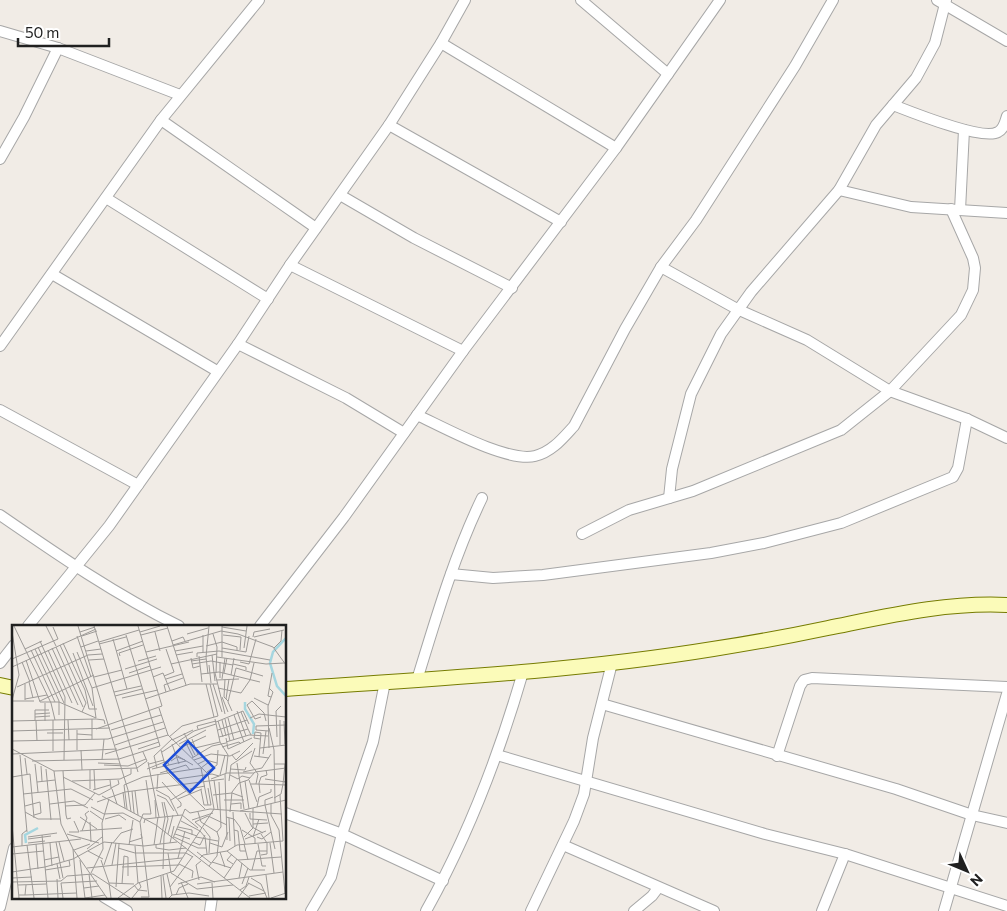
<svg xmlns="http://www.w3.org/2000/svg" width="1007" height="911" font-family="Commissioner,sans-serif">
<style>
.lines{fill:none;stroke-linecap:round;stroke-linejoin:round}
.street-casing{stroke:#a7a7a7;stroke-width:12}
.secondary-casing{stroke:#767c02;stroke-width:16}
.street{stroke:#fff;stroke-width:10}
.secondary{stroke:#fbfbb9;stroke-width:14}
.inset-river{fill:none;stroke:#a5d6df;stroke-width:2.5}
.inset-road{fill:none;stroke:#9d9a97;stroke-width:1}
.view{fill:#1d4ed8;fill-opacity:0.15;stroke:#1d4ed8;stroke-width:2.5}
.inset-edge{fill:none;stroke:#202020;stroke-width:2.5}
</style>
<rect width="100%" height="100%" fill="#f1ece6"/>
<g class="lines">
<defs>
<g id="street">
<polyline points="581,0 668,74"/>
<polyline points="937,0 1007,41"/>
<polyline points="0,31 58,48 180,95"/>
<polyline points="441,43 616,148"/>
<path d="M893 105C911 112 983 141 998 132 1004 129 1005 122 1007 116"/>
<polyline points="161,120 316,228"/>
<polyline points="389,125 561,222"/>
<polyline points="0,159 24,117 58,48"/>
<polyline points="839,190 911,207 1007,213"/>
<polyline points="340,195 414,238 512,288"/>
<polyline points="106,198 268,299"/>
<polyline points="960,210 964,130"/>
<polyline points="290,265 463,351"/>
<polyline points="661,267 737,309 807,340 890,391 967,419 1007,438"/>
<polyline points="52,274 217,371"/>
<polyline points="238,344 346,398 404,433"/>
<polyline points="0,346 161,120 259,0"/>
<polyline points="0,410 138,485"/>
<path d="M417 415C443 427 508 463 535 456 552 452 563 438 574 426L625 329 661 267 696 220 795 66 833 0"/>
<polyline points="669,498 672,469 691,394 721,334 751,292 839,190 876,125 916,78 935,43 946,0"/>
<path d="M0 515C58 555 116 595 179 626"/>
<polyline points="582,534 629,510 693,491 841,430 890,391 961,315 973,290 975,268 973,258 951,209"/>
<polyline points="451,574 493,578 543,575 711,553 764,543 841,523 953,477 958,468 967,419"/>
<polyline points="28,626 109,526 238,344 290,265 389,125 441,43 465,0"/>
<polyline points="260,626 344,517 463,351 616,148 720,0"/>
<polyline points="0,663 14,645"/>
<path d="M417 680C436 618 454 556 482 498"/>
<polyline points="602,704 896,789 972,815 1007,823"/>
<polyline points="497,755 765,834 845,854 1007,906"/>
<polyline points="777,756 800,686 804,680 812,678 1007,687"/>
<polyline points="285,813 342,834 443,881"/>
<polyline points="563,845 714,911"/>
<polyline points="104,897 127,911"/>
<polyline points="0,907 14,848"/>
<polyline points="210,911 212,897"/>
<polyline points="311,911 331,877 342,834 373,742 385,682"/>
<path d="M426 911C468 836 499 755 523 672"/>
<polyline points="531,911 574,821 584,794 593,738 612,663"/>
<polyline points="634,911 652,896 658,888"/>
<polyline points="822,911 845,854"/>
<polyline points="944,911 1007,694"/>
</g>
<g id="secondary">
<polyline points="0,685 14,688"/>
<path d="M285 689C428 679 572 672 713 649 752 643 790 636 828 628 888 616 946 602 1007 605"/>
</g>
</defs>
<use href="#street" class="street-casing"/>
<use href="#secondary" class="secondary-casing"/>
<use href="#street" class="street"/>
<use href="#secondary" class="secondary"/>
</g>
<g transform="translate(12 625)">
<rect width="274" height="274" fill="#f1ece6"/>
<path class="inset-river" d="M274 13 261 27 258 38 265 61 274 71M233 77V84L242 99 241 109M14 218 13 210 26 203"/>
<path class="inset-road" d="M2 1 39 78 43 95M34 1 44 21M66 1 116 165 119 187M82 1 126 147M155 1 174 60M210 1V32M210 2 234 6M0 7 7 50 0 75M68 7 83 2M128 7 148 1M143 7 148 26M175 9 196 3M201 9 205 22 204 48M114 10 148 121M129 10 156 3M211 10 229 12 228 25M65 11 79 52M70 11 85 6M241 12 242 7 258 4M242 12 272 5M101 14 115 64M28 16 53 72 52 135M160 16 171 12 173 16M87 17 127 5M51 18 73 65 77 84H85M87 19 114 12M48 20 74 78 70 87M161 20 209 6 226 9 261 22 274 40M194 21 210 17 225 22V25M26 22 52 78M44 22 71 82M69 22 86 16M40 23 66 80M210 23 234 27M232 23 235 1M262 23 269 16 270 5M13 24 30 16M23 24 47 76V90M19 25 43 77M36 25 60 78M74 26 89 24M104 26 131 16M163 26 191 21M65 27 80 63 84 93M134 27 177 17M191 27V10M234 27 237 11M61 28 81 81M164 30 181 27M200 30 203 56M108 31 107 28 131 20M187 31 190 57M185 32V28L207 26 258 35M205 32 254 39 272 38M179 33 181 43 188 41M0 34 46 14 41 2M14 35 28 77H47L84 93M77 35 92 34M126 36 144 31M179 36 194 34M10 37 18 57M228 37 237 39 244 14M159 39 205 29M180 39 199 36 221 40M221 39 234 42V45M197 40 199 58M0 42 84 4M113 44 145 34M117 48 138 41M203 48 213 89M212 48 215 33M189 49 207 47 248 57M196 49 194 32 197 1M219 50 222 33M152 51 162 47 154 24M82 52 110 45M141 52 151 48 158 65M208 53V37M154 54 170 49M210 54 213 33M213 54 212 72 216 76M205 55 227 54M17 57 21 73M13 59V75M194 59 202 92M201 59 210 87M5 62 76 30 90 29M80 63 149 42M206 63 229 68 238 55 242 38M257 63 261 67 256 81 257 123M102 67 129 61M154 67 152 60 171 53M103 71 130 64M210 72 216 87M259 72 256 71 260 48M110 73 146 65M242 73 256 80M13 74 35 70M133 74 178 59H205M214 74 217 54M0 76H22M28 76 82 50M33 78V96M220 86 216 77 224 43 251 51M225 86 234 111M229 87 236 104M23 89 38 88M222 90 232 117M23 92 38 91M249 92 243 94 235 80 240 76 252 88 254 96M216 93 222 115M238 93 247 89 274 92M80 94V114M203 94 208 117 216 130 214 148M213 94 218 116M41 95V126M56 95 57 115M210 95 214 111M0 96 84 94 92 95 93 99M23 96V85H37M24 96 25 116M206 96 211 112M272 96 273 119M204 97 231 86 237 99M257 103 262 125 263 178M84 104 150 81 126 1M186 104 185 101 204 96M99 105 149 90M206 105 235 95M0 106 98 103M257 106 244 105V101L274 100M35 108H51M172 108 183 130M65 109 80 110M157 112 170 101 206 91 198 59M207 112 236 104 239 110M265 112 264 86 269 81M214 113 216 124 240 113M180 114 186 130M160 115 181 105M0 116 96 114 151 97M214 117 237 110 256 111M174 118 181 132M160 119 167 139M167 119 194 105M103 120 153 103M268 120V95M170 122 194 111M210 122 227 117 229 119M183 123 208 117M248 123 274 120M0 124 42 146 125 143 135 136 131 127M126 124 147 117M65 125V105M69 125 70 145M149 125 155 147 193 184M150 127 182 106 204 99M0 129 105 124M93 129 156 110M251 129 254 106M8 130 15 207M164 130 181 140M220 130 224 135 241 118M242 131 257 133M247 132 249 108 243 107 242 113 248 114M13 133 15 149M180 133 200 121 214 118M107 134 148 121M90 135 92 114M182 135 199 129 218 131 228 126M20 136 107 134M159 136 165 132 173 135M136 137 147 192M86 138 108 139M225 138 232 184M23 139 26 167M137 139 152 135M186 139 194 135 205 138M262 139H273L271 159M92 140 116 141 134 134M29 141 30 156M145 143 142 131 160 114M189 143 196 180M34 144 39 195M135 144 155 136 157 140M140 144 174 136M218 144 233 145 234 142M82 145 83 165M42 146 49 199 61 224 65 273M51 146 54 190 55 194 59 193M195 147 205 140 206 125M231 147 250 143 259 129M148 148 174 140 178 145M156 148 189 143 197 137M18 149 22 193M213 149 215 215M208 150 213 130M218 150 226 154 230 151 238 153M0 152 18 149M51 152 87 170 100 163M165 154 200 149 207 151M199 154 215 148H242M253 154 274 157M98 155 99 163 107 159 106 155M134 155 139 189M202 155 206 185M237 155 245 177M60 156 108 154 119 149V144M217 156 219 140 240 126M233 156 237 184M25 157 43 155M150 157 169 178V181L165 183M239 159H244L246 149 238 138 243 123M244 159 274 160M78 164V145M100 164 105 179M145 164 146 149M178 164 193 161M81 165 98 160M144 165 157 172 166 190M189 165 192 180H199L196 163M120 166 122 188M123 166 126 190M111 167 113 183M248 168 247 158 249 152 255 150 254 145M11 169 59 164 81 175M145 170 154 174 162 186M201 170 220 168 231 172M90 171 144 200 238 273M261 172 253 175V180L263 224M262 173 269 169 271 159M166 174 190 164M143 175 144 193M159 175 174 166M212 175H232M85 177 113 167 212 154M38 179 62 176 76 183M219 179 229 178V184M259 179V190L267 205 273 268M13 181 28 177M53 181 73 180 83 168M79 182 92 189 111 188 128 197M245 182 247 172 259 167V164M115 184 112 160 131 152 156 148M78 186 91 195M228 186 274 175M13 187 26 194H48M186 187 189 197 205 207 207 213 205 231 197 241M218 187 220 167 227 158 236 155 243 147 274 143M221 187 223 221M233 188 240 202 251 208M238 188V194L255 195M22 190 29 188 28 177M68 192 85 204M214 192 222 194 228 202 233 219M217 193 218 216M93 194 107 190 114 195M180 195 201 188M169 196 188 206M78 197 79 217M132 198 133 194 170 190 186 203M241 199 256 198M0 200 7 273M166 202 180 205V210M190 203 183 197 196 191 215 200M191 203 198 212 197 228M165 204 185 211M222 205 226 206 228 226H234M230 205 243 213V219M68 206 110 203M70 206 75 193 73 189 77 186M188 206 193 212 195 229M57 207H67L62 196M205 207 209 202 207 157M55 209 87 218M156 209 161 190M163 209 178 214M249 209 255 218V229L249 230M30 210 36 273M16 212 45 208M162 212 186 223H194M184 212 206 216M232 212 241 203V183M241 212 247 194M245 212 250 214 259 207M161 213 173 184 178 188 198 184 270 189M16 214 39 211M233 214 254 206M44 217 48 238M47 217 52 236M117 217 130 213 129 209M181 217 188 220 193 210M16 218 33 216M38 218 40 241M101 218 109 208 121 204M158 218 162 201M198 218 210 222 216 207M258 218 262 248M24 219 26 244M148 219 153 193 150 177M232 219 236 235M246 219 250 241H254M15 220 22 273M117 220 121 195M142 220 146 192M144 220V223L157 225 174 223M10 221V209L15 205M123 221 126 258M0 222 69 214M106 223 123 228H174L181 232M61 224 95 273M75 224 90 212M62 225 78 219M76 226 91 234M215 226 238 245H253M185 227 199 238M208 227 213 242M156 228 159 248 185 264 221 260M0 229 32 226M220 229 215 235 221 239M166 233 173 206M187 234 191 230 215 226 225 220 271 216 268 170M32 235 47 232M68 235 73 273M89 235 97 258M226 235 269 232M200 237 219 243M48 238 51 253M45 239 48 254M167 239 181 246 180 253M92 240 100 217M100 240 104 218M110 242 167 240M75 243 170 233M151 244 152 211 156 194 152 177M33 245 58 241 57 235M240 245 245 226H255M0 247 33 242 61 234 92 217 132 221 165 217M79 248 91 224 90 198 97 174M77 249 80 273M155 249 160 270M151 250 154 273M254 250 257 273M149 251 150 273M0 253 20 252M212 253 225 234M227 253 230 238M239 253 249 259 255 273M45 254 46 273M187 255 184 240 189 236M49 256 55 251 81 249 118 273M0 257 49 256M169 257 176 273M49 258 85 256M49 258 51 273M200 258 201 273M236 258 252 266M110 259 112 231 116 232V251M166 259 189 252 203 257M185 259 271 247M230 259 236 243M6 260 34 259M122 260 126 265 135 266M104 262 107 219M158 262 181 231M72 263 87 261M228 265 234 261 237 252M7 270H13L14 260M13 270 65 268M164 270 167 263 176 259M237 271 254 268M129 272H137L128 197 131 189H139M73 273 93 270M99 273 97 258 122 259M106 273 126 258 162 246 202 184 196 149 156 110 147 83M120 273 129 262 127 257M157 273 160 270 177 268 197 271M226 273 237 258M259 273 274 268"/>
<path class="view" d="M176 116 202 143 178 167 152 140Z"/>
<rect width="274" height="274" class="inset-edge"/>
</g>
<g transform="translate(967 871) rotate(134)" stroke="#ffffff" stroke-width="4" paint-order="stroke">
<path d="M0-4L9 19L0 12L-9 19Z" fill="#202020"/>
<text y="-8" font-size="14" font-weight="bold" text-anchor="middle" fill="#202020">N</text>
</g>
<path d="M18 38v8h91v-8" fill="none" stroke="#202020" stroke-width="2.5"/>
<text x="25" y="38" font-size="15" fill="#202020" stroke="#ffffff" stroke-width="4" paint-order="stroke">50 m</text>
</svg>
